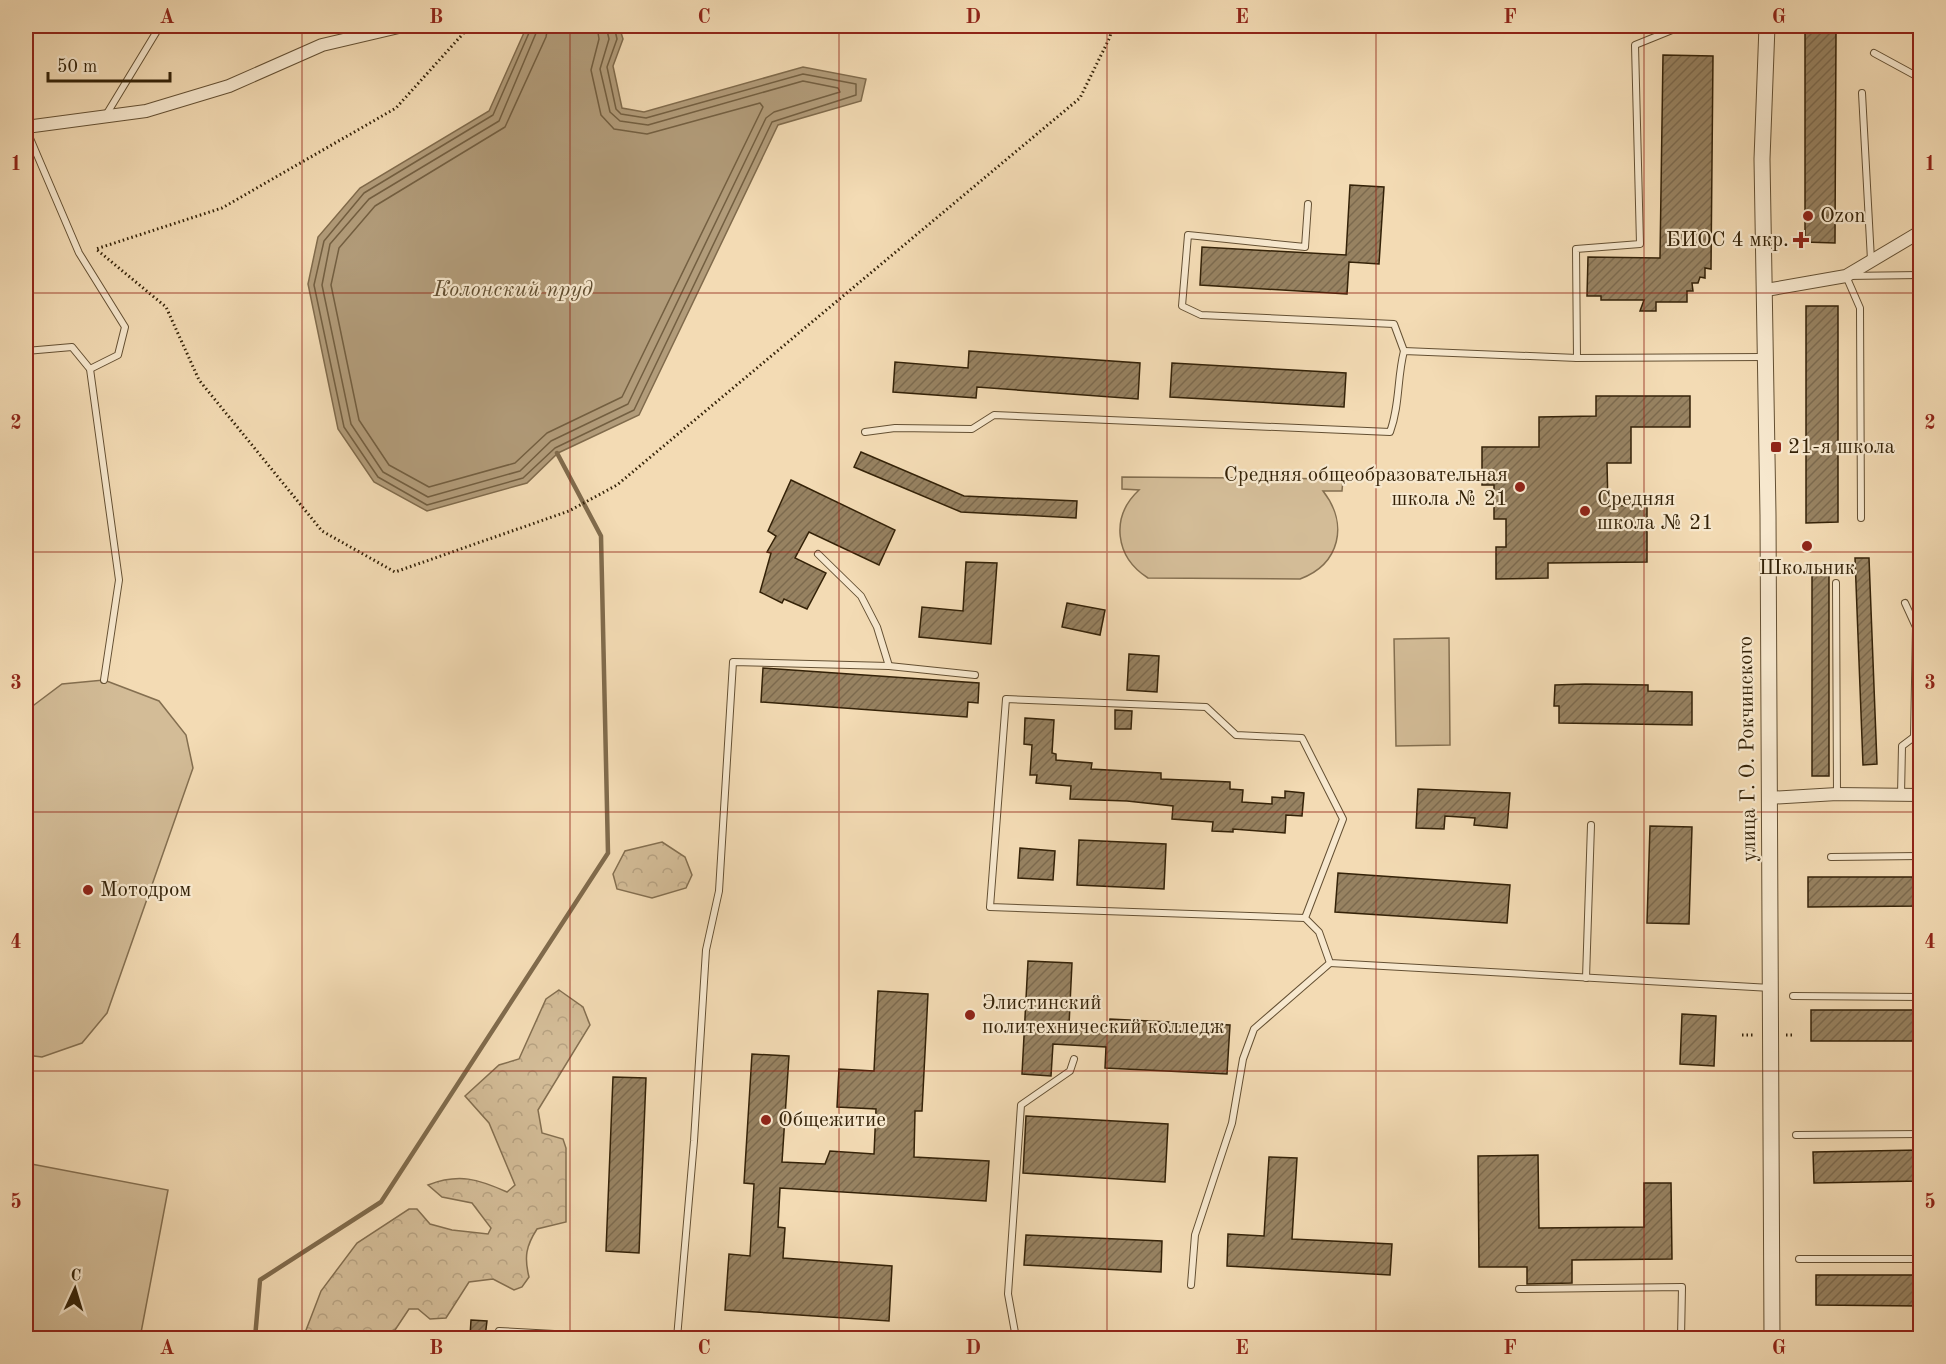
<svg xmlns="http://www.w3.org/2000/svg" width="1946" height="1364" font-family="'Old Standard TT',serif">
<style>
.green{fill:#d3bc97;stroke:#846f50;stroke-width:1.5}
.forest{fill:url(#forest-crowns);stroke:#846f50;stroke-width:1.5}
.water{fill:#b29c7a;stroke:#806b4c;stroke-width:1.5}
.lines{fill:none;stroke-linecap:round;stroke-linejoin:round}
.shore{stroke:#735f41;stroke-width:1.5}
.stream{stroke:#806b4c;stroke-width:4.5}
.building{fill:url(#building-hatch);stroke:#342208;stroke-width:1.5}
.service-casing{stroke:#645033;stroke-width:8}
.minor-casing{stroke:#645033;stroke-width:14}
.tertiary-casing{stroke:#645033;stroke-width:17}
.path{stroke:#342208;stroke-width:3;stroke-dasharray:1.5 3;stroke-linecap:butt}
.service{stroke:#f7e8ce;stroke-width:6}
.minor{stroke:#f7e8ce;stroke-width:12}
.tertiary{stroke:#f7e8ce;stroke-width:15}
.grid{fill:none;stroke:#8f2418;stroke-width:1.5;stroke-opacity:0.55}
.poi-dot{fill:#8f2418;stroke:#f7e8ce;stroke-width:2}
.labels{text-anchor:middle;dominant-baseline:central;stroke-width:4.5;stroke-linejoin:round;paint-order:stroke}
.poi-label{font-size:21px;fill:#342208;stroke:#f7e8ce;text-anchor:start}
.street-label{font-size:21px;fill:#342208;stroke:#f7e8ce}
.water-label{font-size:22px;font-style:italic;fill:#604d30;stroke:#f7e8ce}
.neatline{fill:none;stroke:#8f2418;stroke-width:2}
.grid-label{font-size:20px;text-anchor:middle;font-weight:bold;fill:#8f2418}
</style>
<defs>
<pattern id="forest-crowns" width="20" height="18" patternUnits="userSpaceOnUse" patternTransform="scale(1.5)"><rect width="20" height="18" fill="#d3bc97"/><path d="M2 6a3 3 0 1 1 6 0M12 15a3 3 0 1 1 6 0" fill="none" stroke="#b6a181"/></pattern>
<pattern id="building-hatch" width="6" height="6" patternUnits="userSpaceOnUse" patternTransform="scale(1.5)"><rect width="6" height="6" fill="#978261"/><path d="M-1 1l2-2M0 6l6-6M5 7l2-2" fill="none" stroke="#7c6a4e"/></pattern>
</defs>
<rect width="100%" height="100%" fill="#f3dbb4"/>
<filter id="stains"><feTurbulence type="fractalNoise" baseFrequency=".00333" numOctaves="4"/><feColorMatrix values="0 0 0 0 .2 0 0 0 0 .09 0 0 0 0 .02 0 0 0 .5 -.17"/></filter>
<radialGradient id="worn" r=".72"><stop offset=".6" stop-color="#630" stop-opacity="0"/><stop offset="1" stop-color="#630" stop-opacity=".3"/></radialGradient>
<g class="green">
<path d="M1122 477 1343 479 1342 491H1323C1349 524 1340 564 1300 579L1148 578C1115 557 1110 517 1139 490L1122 489Z"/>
<polygon points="1449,638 1450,745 1396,746 1394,639"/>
<polygon points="104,680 159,701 186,735 193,768 107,1013 82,1043 42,1057 26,1055 26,711 62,684"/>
<polygon points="26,1163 168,1190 140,1338 26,1338"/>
</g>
<g class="forest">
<polygon points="662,842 685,857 692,875 686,888 652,898 617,889 613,874 625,851"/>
<path d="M559 990 583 1007 590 1025 538 1110 542 1133 563 1139 566 1148V1222L537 1229C526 1246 524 1257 529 1277L522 1287 514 1290 493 1279 469 1282 446 1318 430 1319 418 1309H409L395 1330 361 1338H303L321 1291 357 1243 409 1209H417L430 1224 452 1230 488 1234 491 1228 472 1203 442 1197 428 1185C459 1173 478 1179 507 1192L515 1185 489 1123 465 1096 499 1065 519 1059 546 999Z"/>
</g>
<polygon class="water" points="527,26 619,26 623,39 613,66 622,108 644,112 803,67 866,79 861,101 778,125 639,415 558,453 527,483 427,511 374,482 338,429 308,284 318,237 360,188 489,111"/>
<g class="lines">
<g class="shore">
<polyline points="532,26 493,115 364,193 324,241 314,285 344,427 378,477 427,505 523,478 555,448 634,410 772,122 856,95 856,84 803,74 646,118 621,114 616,109 607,67 617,39 614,26"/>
<polyline points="539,26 499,121 369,199 330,244 322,285 351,424 383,472 428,497 520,471 551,441 628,404 766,118 774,112 840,92 838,88 803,81 648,125 620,121 610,112 600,69 609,39 606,26"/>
<polyline points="548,26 546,37 505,127 375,206 339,248 331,285 359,420 389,465 429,487 515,463 547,433 622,397 763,107 760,103 647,134 614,129 601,115 591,70 599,39 597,26"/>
</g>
<polyline class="stream" points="255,1338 260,1280 381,1202 608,853 601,536 557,453"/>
</g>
<g class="building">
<polygon points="1805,33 1836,33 1835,243 1805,242"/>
<polygon points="1663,55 1713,56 1711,269 1705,268 1705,278 1700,277 1698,283 1692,283 1693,291 1687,291 1687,302 1656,302 1656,311 1640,311 1644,300 1601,300 1601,296 1587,296 1588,257 1660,258"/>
<polygon points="1350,185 1384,187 1379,264 1349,262 1347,294 1200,285 1202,247 1346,255"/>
<polygon points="1806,306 1838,306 1838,522 1806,523"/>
<polygon points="969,351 1140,363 1138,399 977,387 976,398 893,392 895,362 968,368"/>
<polygon points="1172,363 1346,373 1344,407 1170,397"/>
<polygon points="1596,396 1690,396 1690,427 1631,427 1631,463 1607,463 1608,506 1647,505 1647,562 1548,563 1548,578 1496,579 1496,547 1506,547 1506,519 1494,519 1494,485 1482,485 1482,447 1539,447 1539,417 1596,416"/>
<polygon points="861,452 964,496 1077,501 1076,518 961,512 854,467"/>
<polygon points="791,480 895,530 879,565 809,532 795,558 826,573 807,609 784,599 782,603 760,592 771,553 767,552 776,536 768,531"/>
<polygon points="1855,558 1869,558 1877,764 1863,765"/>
<polygon points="966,562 997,563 991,644 919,637 922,607 963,611"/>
<rect x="1812" y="575" width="17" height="201"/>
<polygon points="1067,603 1105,610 1100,635 1062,627"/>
<polygon points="1129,654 1159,656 1157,692 1127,690"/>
<polygon points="763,668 979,683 978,703 968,702 967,717 761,702"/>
<polygon points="1585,684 1648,685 1648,691 1692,692 1692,725 1559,723 1559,706 1554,706 1555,685"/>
<polygon points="1115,710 1132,711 1131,729 1115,729"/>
<polygon points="1025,718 1054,720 1052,753 1056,754 1056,760 1092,763 1091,769 1161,773 1161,779 1230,782 1230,789 1243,790 1242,802 1272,804 1272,797 1285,798 1285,791 1304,793 1302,816 1286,815 1285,833 1233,829 1233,832 1212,831 1213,822 1172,819 1173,806 1127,801 1070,799 1071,786 1036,783 1037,775 1030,775 1032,745 1024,744"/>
<polygon points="1418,789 1510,793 1507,828 1474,825 1475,818 1445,816 1444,829 1416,828"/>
<polygon points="1650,826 1692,827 1689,924 1647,923"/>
<polygon points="1079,840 1166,844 1164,889 1077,885"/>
<polygon points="1020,848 1055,851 1053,880 1018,878"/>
<polygon points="1338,873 1510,885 1507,923 1335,912"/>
<polygon points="1808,877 1920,877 1920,906 1808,907"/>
<polygon points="1028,961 1072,963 1069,1025 1109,1027 1110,1019 1230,1025 1227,1074 1105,1068 1106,1047 1053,1044 1051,1076 1022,1074"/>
<polygon points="878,991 928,994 922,1111 915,1111 914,1157 989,1161 986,1201 780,1188 778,1227 785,1228 783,1258 892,1266 889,1321 725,1310 729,1254 750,1256 754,1184 744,1183 752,1054 789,1056 782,1162 825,1164 830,1151 874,1154 876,1109 837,1107 839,1069 874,1071"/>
<rect x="1811" y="1010" width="109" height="31"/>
<polygon points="1682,1014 1716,1016 1714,1066 1680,1064"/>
<polygon points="613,1077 646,1078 639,1253 606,1251"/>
<polygon points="1026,1116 1168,1124 1165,1182 1023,1173"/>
<polygon points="1920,1150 1920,1181 1814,1183 1813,1152"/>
<polygon points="1538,1155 1539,1228 1644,1227 1644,1183 1671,1183 1672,1259 1572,1260 1572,1283 1527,1284 1527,1267 1479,1267 1478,1156"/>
<polygon points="1269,1157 1297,1158 1292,1239 1392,1244 1390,1275 1227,1266 1228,1234 1264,1236"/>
<polygon points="1026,1235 1162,1241 1161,1272 1024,1265"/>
<polygon points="1816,1275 1920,1275 1920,1306 1816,1305"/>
<polygon points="471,1320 487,1321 485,1337 470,1336"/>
</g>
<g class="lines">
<defs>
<g id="service">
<polyline points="1589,26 1672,28"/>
<polyline points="1874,53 1920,78"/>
<polyline points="1862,93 1871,260"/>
<polyline points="106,115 160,26"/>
<polyline points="26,129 79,253 125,327 118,355 90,369"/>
<polyline points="1308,204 1305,247 1188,235 1182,306 1201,315 1394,324 1404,351"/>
<polyline points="26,351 72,347 90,369 119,580 104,680"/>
<polyline points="1577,358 1576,249 1640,244 1635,45 1682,26"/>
<path d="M865 432 895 428 972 429 994 415 1390 432C1400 405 1397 378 1404 351L1577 358 1763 357"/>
<polyline points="1861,518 1860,308 1846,276 1920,275"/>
<polyline points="818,554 861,596 877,627 889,666"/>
<polyline points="1836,583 1837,794"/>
<polyline points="1901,795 1902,746 1914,737 1916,627 1905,603"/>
<polyline points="1831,857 1920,856"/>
<polyline points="1305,918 1343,819 1302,738 1236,735 1206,707 1006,699 990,907 1305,918 1319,932 1330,963 1771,988"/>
<polyline points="1586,978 1591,825"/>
<polyline points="1793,996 1920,997"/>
<polyline points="1796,1135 1920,1134"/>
<polyline points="1799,1259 1920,1259"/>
<polyline points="1191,1285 1195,1235 1232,1123 1243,1059 1254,1029 1330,963"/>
<polyline points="1519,1289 1682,1287 1681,1338"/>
<polyline points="499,1331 629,1338"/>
<polyline points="677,1338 694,1141 706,950 719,891 733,662 889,666 975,675"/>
<polyline points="1016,1338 1008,1294 1021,1105 1070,1071 1074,1059"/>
</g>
<g id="minor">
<polyline points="26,127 146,111 229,86 322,45 403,26"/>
<polyline points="1766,290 1846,276 1920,232"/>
<polyline points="1769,798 1837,794 1920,795"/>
</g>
<polyline id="tertiary" points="1767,26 1762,159 1768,515 1772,1338"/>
</defs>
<use href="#service" class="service-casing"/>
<use href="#minor" class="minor-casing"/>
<use href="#tertiary" class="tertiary-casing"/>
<g class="path">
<polyline points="470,26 396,108 222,208 96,249 166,307 199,380 322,531 395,572 569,511 617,485 1080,98 1110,37 1112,26"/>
<polyline points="1742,1035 1755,1035"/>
<polyline points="1786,1035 1794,1035"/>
</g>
<use href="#service" class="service"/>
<use href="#minor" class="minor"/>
<use href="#tertiary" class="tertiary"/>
</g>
<path class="grid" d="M302 26V1338M570 26V1338M839 26V1338M1107 26V1338M1376 26V1338M1644 26V1338M26 293H1920M26 552H1920M26 812H1920M26 1071H1920"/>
<g class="poi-dot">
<circle cx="1808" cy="216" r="6"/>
<path d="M1798 231h6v6h6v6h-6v6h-6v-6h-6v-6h6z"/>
<rect x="1770" y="441" width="12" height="12" rx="3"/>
<circle cx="1520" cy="487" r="6"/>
<circle cx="1585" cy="511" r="6"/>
<circle cx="1807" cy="546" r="6"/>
<circle cx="88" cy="890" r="6"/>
<circle cx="970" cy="1015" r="6"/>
<circle cx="766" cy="1120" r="6"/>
</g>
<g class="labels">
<g class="poi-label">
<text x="1820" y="216">Ozon</text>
<text x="1789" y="240" text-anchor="end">БИОС 4 мкр.</text>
<text x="1788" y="447">21-я школа</text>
<text x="1508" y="475" text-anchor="end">Средняя общеобразовательная<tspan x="1508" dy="24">школа № 21</tspan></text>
<text x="1597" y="499">Средняя<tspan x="1597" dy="24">школа № 21</tspan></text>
<text x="1807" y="568" text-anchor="middle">Школьник</text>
<text x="100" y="890">Мотодром</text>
<text x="982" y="1003">Элистинский<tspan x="982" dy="24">политехнический колледж</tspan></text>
<text x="778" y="1120">Общежитие</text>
</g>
<g class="street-label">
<text transform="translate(1748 749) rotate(-91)">улица Г. О. Рокчинского</text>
</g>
<g class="water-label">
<text x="513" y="290">Колонский пруд</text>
</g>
</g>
<rect width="1946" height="1364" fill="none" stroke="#f3dbb4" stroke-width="66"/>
<g transform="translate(75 1289) rotate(4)" stroke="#f7e8ce" stroke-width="4.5" paint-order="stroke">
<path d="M0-4.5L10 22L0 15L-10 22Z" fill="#342208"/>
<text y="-9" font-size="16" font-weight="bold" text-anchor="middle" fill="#342208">С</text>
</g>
<path d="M48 72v9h122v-9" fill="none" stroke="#342208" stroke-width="3"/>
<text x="57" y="72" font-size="18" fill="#342208" stroke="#f7e8ce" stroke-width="4.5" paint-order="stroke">50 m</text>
<rect x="33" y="33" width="1880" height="1298" class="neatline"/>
<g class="grid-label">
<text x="167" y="23">A</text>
<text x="436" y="23">B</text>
<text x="704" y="23">C</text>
<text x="973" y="23">D</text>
<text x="1242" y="23">E</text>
<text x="1510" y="23">F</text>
<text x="1779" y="23">G</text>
<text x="16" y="170">1</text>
<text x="1930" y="170">1</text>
<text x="16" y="429">2</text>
<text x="1930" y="429">2</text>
<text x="16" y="689">3</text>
<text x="1930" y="689">3</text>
<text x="16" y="948">4</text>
<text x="1930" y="948">4</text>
<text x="16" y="1208">5</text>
<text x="1930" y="1208">5</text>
<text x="167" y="1354">A</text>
<text x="436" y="1354">B</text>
<text x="704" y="1354">C</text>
<text x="973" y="1354">D</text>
<text x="1242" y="1354">E</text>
<text x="1510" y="1354">F</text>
<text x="1779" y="1354">G</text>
</g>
<rect width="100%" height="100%" filter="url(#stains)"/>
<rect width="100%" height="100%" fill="url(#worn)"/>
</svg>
